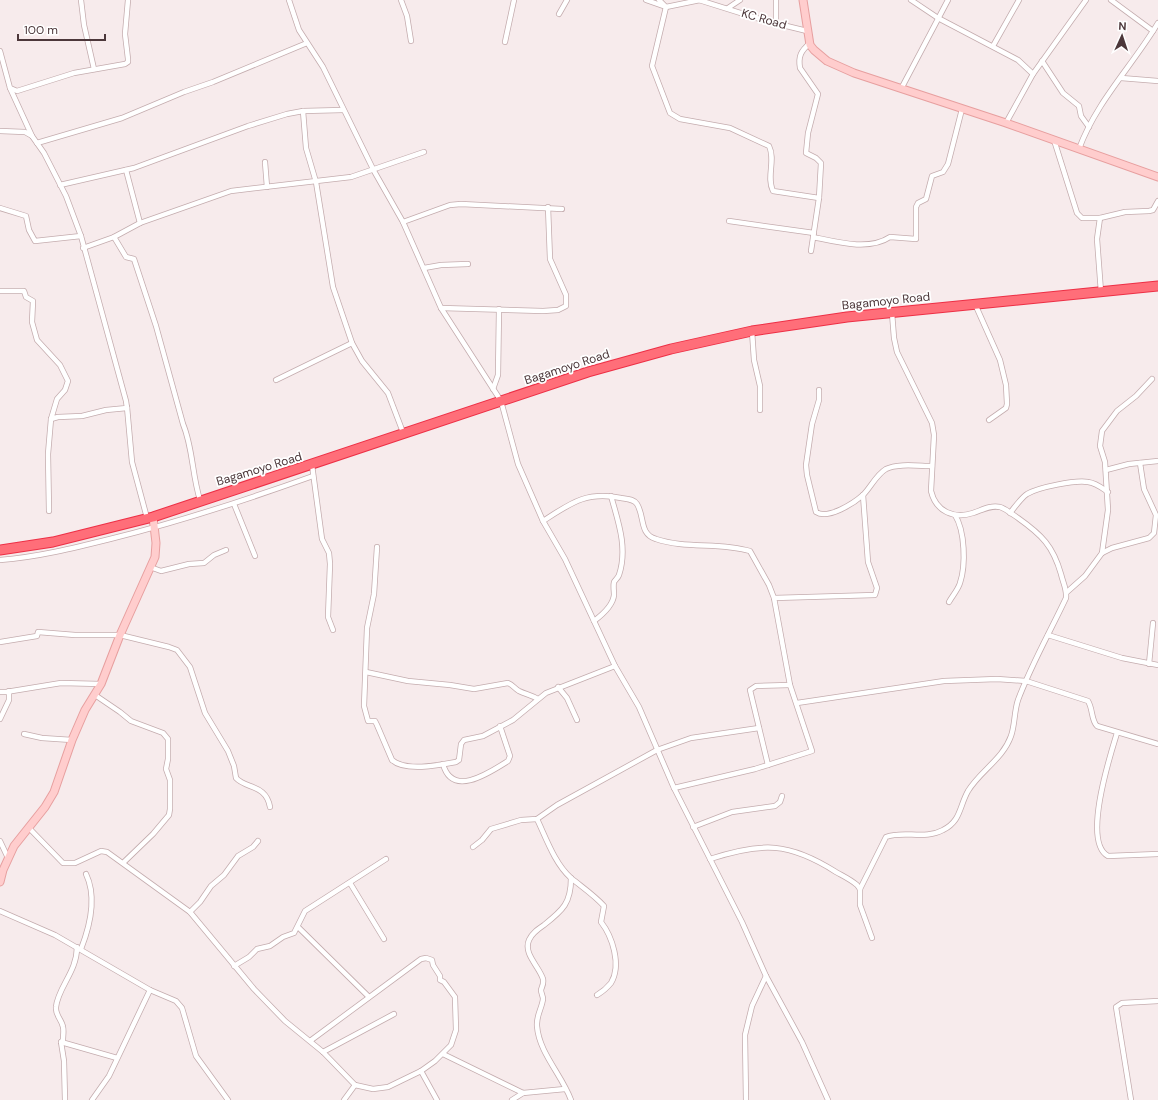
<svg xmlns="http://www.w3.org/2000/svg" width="1158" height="1100" font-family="'DM Sans',sans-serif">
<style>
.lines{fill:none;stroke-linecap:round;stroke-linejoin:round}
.street-casing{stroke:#c4acae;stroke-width:6}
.secondary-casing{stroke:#e79f9f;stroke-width:9}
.highway-casing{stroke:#ed2f45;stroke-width:11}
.street{stroke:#fff;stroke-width:4.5}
.secondary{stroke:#ffcdcd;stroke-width:7}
.highway{stroke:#ff6e79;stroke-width:9}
.labels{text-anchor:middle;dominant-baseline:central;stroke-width:3.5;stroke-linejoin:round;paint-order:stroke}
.street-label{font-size:12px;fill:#4c373a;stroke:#fff}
</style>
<rect width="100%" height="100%" fill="#f7ebec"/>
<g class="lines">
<defs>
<g id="street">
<polyline points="81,0 84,25 94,69"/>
<polyline points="289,0 299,30 323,67 374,171 403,222 441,308 501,401 518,464 543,521 565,559 615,666 639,707 674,788 742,922 766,976 802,1042 828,1100"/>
<polyline points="401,0 407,16 411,41"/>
<polyline points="646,0 666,7 700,0"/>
<path d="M659 0 666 7 652 66 670 113 680 119 730 128 769 146C776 160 766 177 773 191L819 198"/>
<polyline points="699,0 766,21 807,31"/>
<polyline points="911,0 938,18 1018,60 1033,74"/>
<polyline points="1111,0 1153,31"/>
<polyline points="728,8 740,0"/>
<polyline points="559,14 567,0"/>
<polyline points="776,23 776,0"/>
<polyline points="505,42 514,0"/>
<path d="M810 43C801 51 798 56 800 68L818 94 808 133 806 153 816 158 821 163 819 198 811 251"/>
<polyline points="993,46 1019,0"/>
<polyline points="0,51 10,88 17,91 74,73 125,64 128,62 128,59 125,34 128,0"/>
<polyline points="1042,61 1063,93 1079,106 1081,116 1089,127"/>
<polyline points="1121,78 1158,81"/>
<polyline points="10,88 32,136"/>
<polyline points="901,89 948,0"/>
<polyline points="303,111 306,148 316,182 333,287 352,343 362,361 388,393 404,435"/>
<polyline points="1006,123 1033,74 1086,0"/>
<polyline points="0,131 25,132 32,136 44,153 66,196 81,236 126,401 127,408 106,410 82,416 58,417 51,419 57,399 65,390 68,381 60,365 37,340 32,322 33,301 26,297 24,291 0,291"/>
<polyline points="1054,140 1077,213 1082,218 1100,218 1125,212 1149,211 1153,210 1158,201"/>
<polyline points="37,143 122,118 184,92 213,82 307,43"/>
<path d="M1079 149C1096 102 1133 65 1158 23"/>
<polyline points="265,162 267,187"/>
<polyline points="126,170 140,223"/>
<polyline points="60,185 134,168 248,126 287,114 303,111 343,110"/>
<polyline points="0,208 26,216 29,230 35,241 81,236"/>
<polyline points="1100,218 1097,239 1101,292"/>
<polyline points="729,221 814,233"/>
<polyline points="403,222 450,205 461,204 562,209"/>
<path d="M114 237 126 257 134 259 156 326 183 424C193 448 192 475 200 500"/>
<path d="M813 237C837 242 869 251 890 237L916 239V207L918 203 926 199 932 176 943 172 948 164 962 109"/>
<polyline points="83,248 114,237 140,223 231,191 351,177 424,152"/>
<polyline points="424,268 441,265 468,264"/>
<polyline points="975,304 1000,360 1006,385 1007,404 1006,408 989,420"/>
<polyline points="441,308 543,311 558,310 566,306 566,295 550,259 548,207"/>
<polyline points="752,331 754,360 760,386 760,410"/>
<polyline points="276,380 352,343"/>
<polyline points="493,389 498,375 499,309"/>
<path d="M819 390V400L812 424 806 465 807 475 816 512C828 520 854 503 863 495 871 487 876 475 886 469 898 463 919 466 932 466"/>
<polyline points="127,407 132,462 147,518"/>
<polyline points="312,465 322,539 329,553 330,564 328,617 333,630"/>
<polyline points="1106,470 1129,464 1158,461"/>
<polyline points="234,504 255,556"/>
<polyline points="49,511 48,454 51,419"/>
<path d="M1010 513C1015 507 1021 498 1027 494 1039 487 1075 480 1088 482 1096 483 1102 488 1108 492"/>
<path d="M543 521C571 503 586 491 621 498 627 499 634 499 637 504 645 517 639 534 656 539 686 549 720 542 750 551L769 585 774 598 790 685 812 751 755 769 674 788"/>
<path d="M377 547 374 594 367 628 364 706 368 721H375L377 725 392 760C405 772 440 765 456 762L459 760 461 744 464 740 483 736 513 720 546 693 615 666"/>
<polyline points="1102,553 1108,510 1105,462 1100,446 1102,431 1117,411 1136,396 1152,379"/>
<path d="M0 560C38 557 74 548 110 539 179 522 246 500 313 476"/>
<polyline points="150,567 161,571 189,564 204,563 214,555 226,550"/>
<polyline points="1067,592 1085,576 1102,553 1112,548 1149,538 1154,533 1156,515 1144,489 1140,463"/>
<polyline points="774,598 875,595 877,588 868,562 863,495"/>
<path d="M949 602C952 596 958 590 960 583 966 565 965 531 955 515"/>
<path d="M594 621C602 615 613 606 614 595 614 591 613 586 614 582 615 580 618 578 619 575 628 548 618 521 611 496"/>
<polyline points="1048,635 1122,658 1158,665"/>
<path d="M0 642 37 636 38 632 75 635H120L169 647 177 650 190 667 205 713 228 751 234 766 236 778C246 789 266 784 270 807"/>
<polyline points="1149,664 1153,623"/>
<path d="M366 672 408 681 450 685 474 689 508 683C513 685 514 688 519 691 525 694 531 695 538 699"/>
<polyline points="558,687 567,698 577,720"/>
<polyline points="0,692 6,692 61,683 101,684"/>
<polyline points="95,695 120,712 131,721 163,733 168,739 168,759 166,769 170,780 170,809 169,815 153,834 124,862"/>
<path d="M797 703 944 681 997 679 1026 681 1088 701C1093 709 1091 720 1097 726L1158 744"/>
<polyline points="0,719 9,700 9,691"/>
<path d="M1117 733C1110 756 1082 842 1108 856L1158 854"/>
<polyline points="24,734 42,738 72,740"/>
<path d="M443 764C452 798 489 773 508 761L510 756 500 726"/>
<polyline points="768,765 750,690 756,686 790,685"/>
<path d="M537 819C546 838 555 864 571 878 582 887 594 895 604 906L601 922C612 936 622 965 611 983 607 988 602 992 597 995"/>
<polyline points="693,827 732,812 775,806 780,802 782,796"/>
<polyline points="29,828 63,863 75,863 101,851 107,852 190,912 254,989 285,1021 323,1052 355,1085 373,1089 388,1087 421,1071 435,1061 451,1045 456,1030 455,997 444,982 440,980 440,976 433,965 432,960 426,958 421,959 310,1041"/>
<polyline points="0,841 8,858"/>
<polyline points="473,847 482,840 491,829 521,820 537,819 557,805 657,750 691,738 759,728"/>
<path d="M710 859C762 842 789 842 836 872 843 876 850 879 857 885L860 889V905L872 938"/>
<path d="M571 878C571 903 563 910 544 925 538 929 532 933 529 940 523 954 539 966 543 979 544 984 542 986 541 990 541 993 543 996 543 999 542 1008 536 1016 537 1026 539 1053 562 1075 571 1100"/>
<polyline points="350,883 384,939"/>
<path d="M860 889 886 837C903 830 925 840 943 830 961 821 959 807 968 791 980 771 1003 759 1011 736 1015 725 1014 712 1018 700 1031 665 1050 632 1066 598 1067 589 1063 583 1061 574 1053 546 1042 535 1018 518 1012 514 1006 509 1000 507 990 505 982 510 973 513 954 519 936 512 931 491L934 435 932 423 897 352 894 338 892 313"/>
<polyline points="0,911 55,935 150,990 176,1001 182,1008 196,1056 228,1100"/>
<polyline points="190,912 200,902 211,886 224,875 238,856 253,847 258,841"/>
<polyline points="298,927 369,997"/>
<path d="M81 949C90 926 97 897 86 874"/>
<polyline points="234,966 249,957 257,949 270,946 283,937 294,933 305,911 386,859"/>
<polyline points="61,1042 117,1058"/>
<polyline points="323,1052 394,1014"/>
<polyline points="443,1054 523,1093 565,1089"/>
<polyline points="421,1071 437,1100"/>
<path d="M65 1100 64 1061 61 1042 63 1040C63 1035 64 1031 63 1027 62 1020 55 1015 56 1007 58 987 77 972 77 947"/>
<polyline points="92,1100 109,1076 150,990"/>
<polyline points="344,1100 355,1085"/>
<polyline points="512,1100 523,1093"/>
<polyline points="746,1100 745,1035 752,1006 766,976"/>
<polyline points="1131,1100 1116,1007 1122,1003 1158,1001"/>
</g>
<g id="secondary">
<polyline points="803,0 810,45 814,50 827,61 854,73 1006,123 1158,177"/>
<polyline points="0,882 3,870 14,846 45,807 54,792 72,740 85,710 101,684 120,635 155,557 156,543 153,517"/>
</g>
<polyline id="highway" points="0,550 53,542 153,517 588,372 671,349 752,331 847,317 1158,286"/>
</defs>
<use href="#street" class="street-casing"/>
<use href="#secondary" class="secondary-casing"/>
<use href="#highway" class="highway-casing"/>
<use href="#street" class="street"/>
<use href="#secondary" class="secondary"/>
<use href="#highway" class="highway"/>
</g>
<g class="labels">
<g class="street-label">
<text transform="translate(764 19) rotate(16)">KC Road</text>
<text transform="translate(886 301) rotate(-6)">Bagamoyo Road</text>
<text transform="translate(567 367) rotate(-18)">Bagamoyo Road</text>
<text transform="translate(259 469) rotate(-17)">Bagamoyo Road</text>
</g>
</g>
<g transform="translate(1122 36) rotate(3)" stroke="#ffffff" stroke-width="3" paint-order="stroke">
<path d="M0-3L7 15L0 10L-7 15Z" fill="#4c373a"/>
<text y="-6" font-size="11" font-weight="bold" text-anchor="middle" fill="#4c373a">N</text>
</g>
<path d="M18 34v6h87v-6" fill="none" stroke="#4c373a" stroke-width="2"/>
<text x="24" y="34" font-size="12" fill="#4c373a" stroke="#ffffff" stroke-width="3" paint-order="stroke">100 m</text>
</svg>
